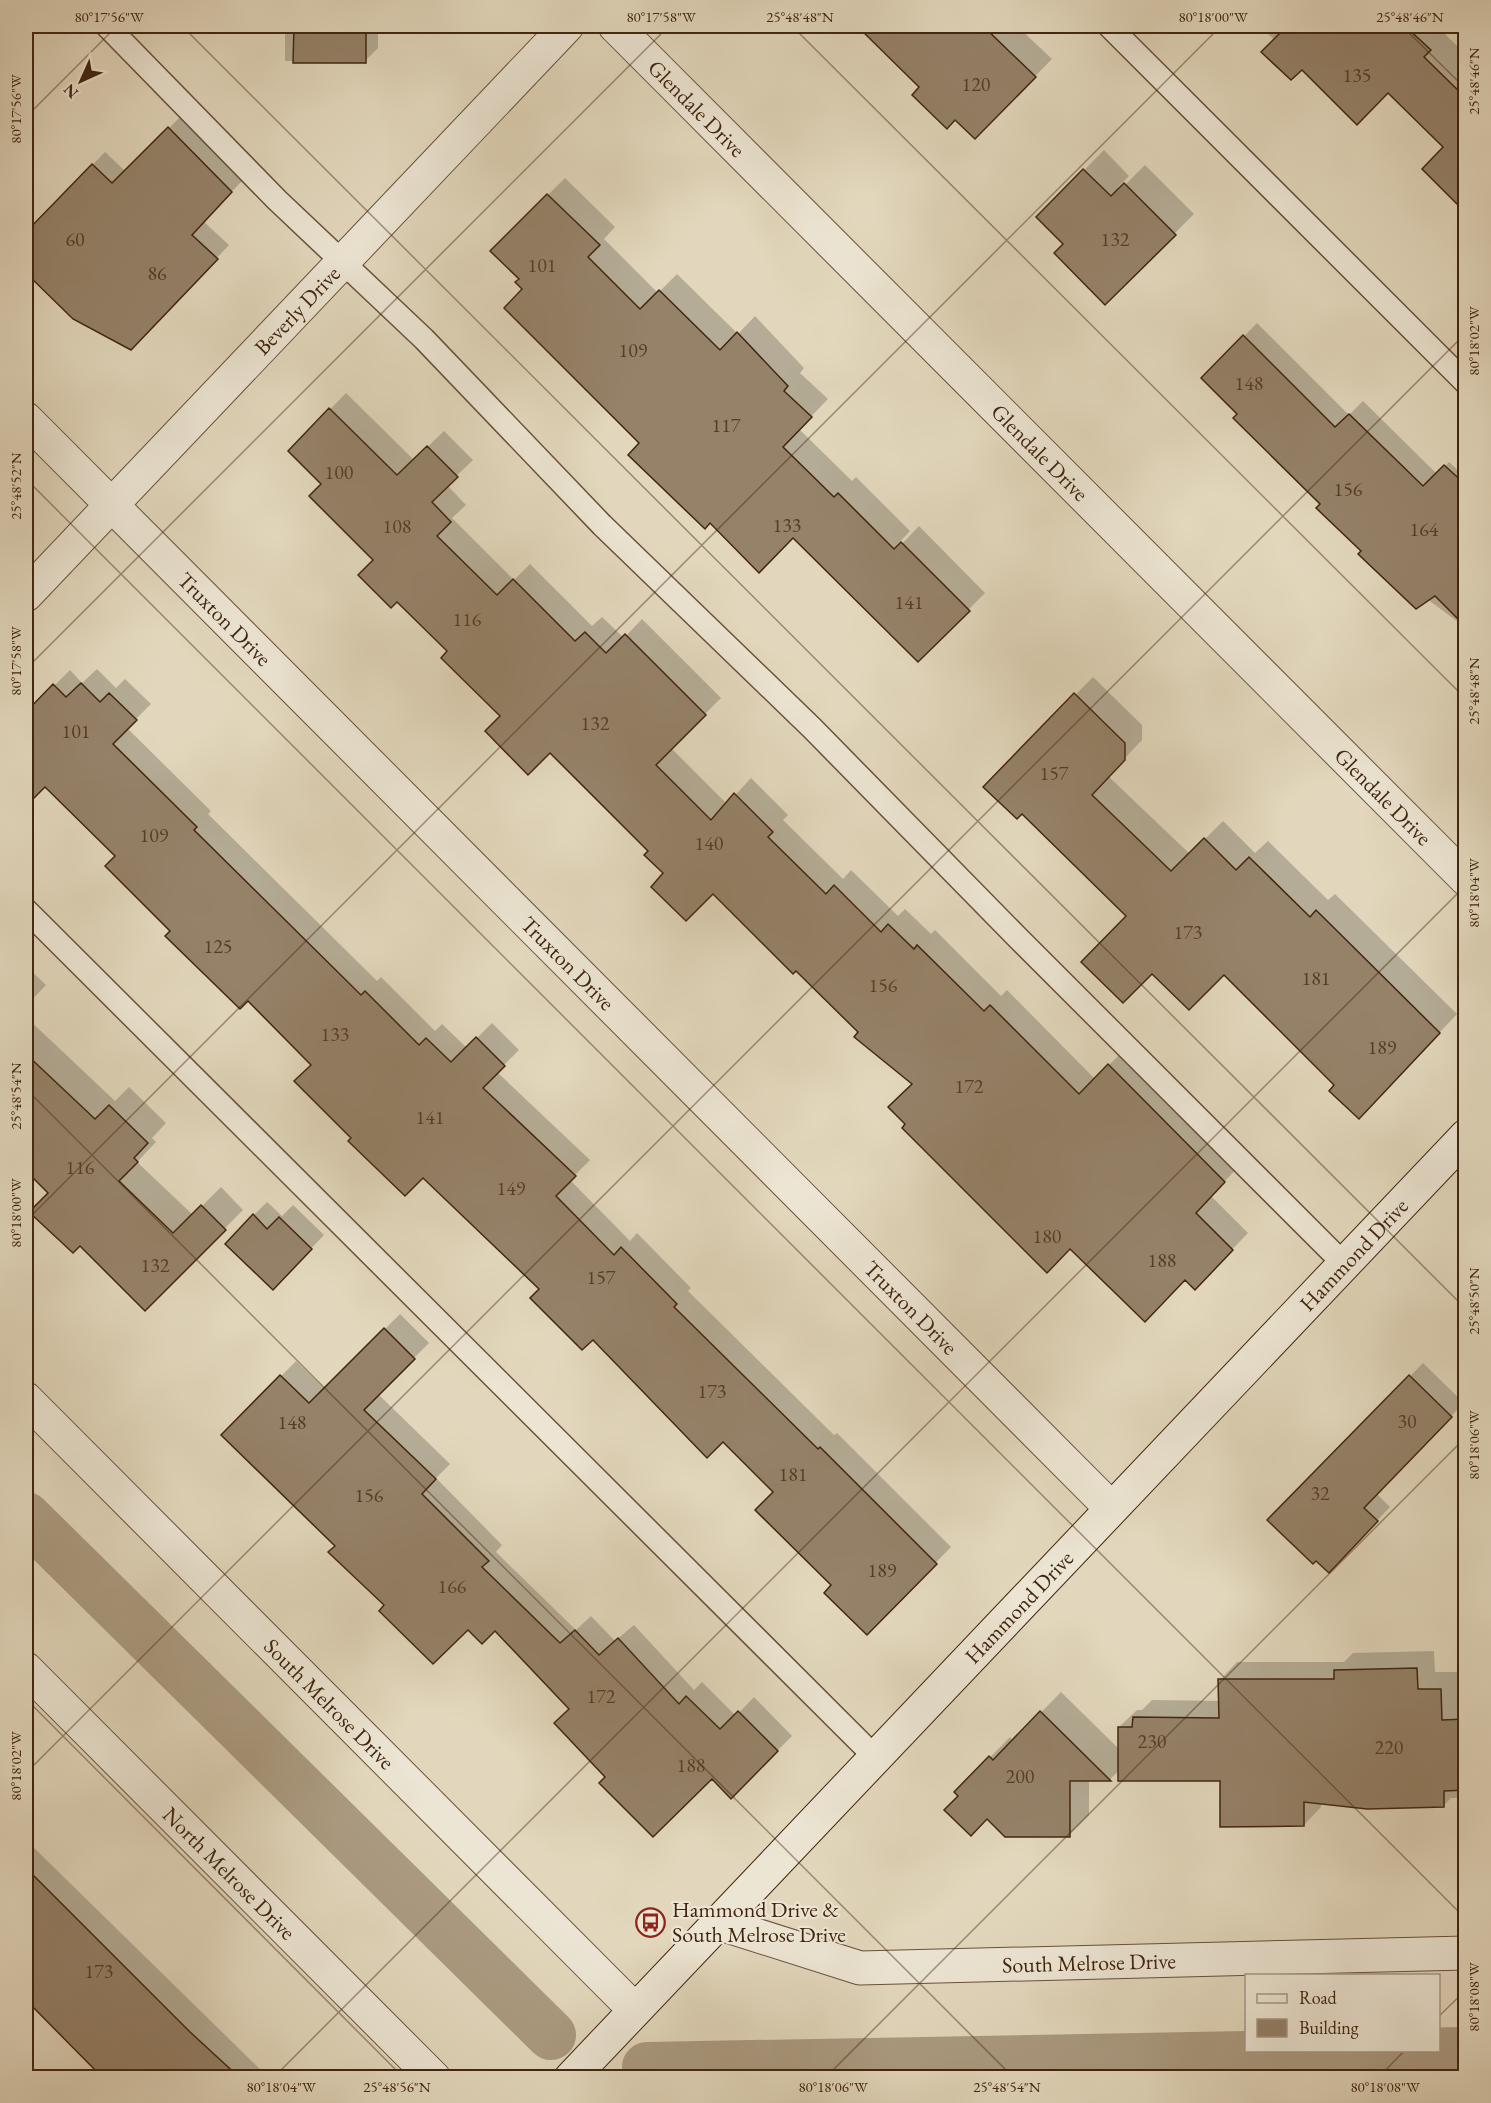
<svg xmlns="http://www.w3.org/2000/svg" width="1491" height="2103" font-family="'EB Garamond',serif">
<style>
.shadow{fill:#0003}
.lines{fill:none;stroke-linecap:round;stroke-linejoin:round}
.canal{stroke:#ab9b81;stroke-width:50}
.building{fill:#958269;stroke:#41260f;stroke-width:1.5}
.lane-casing{stroke:#69523a;stroke-width:25}
.street-casing{stroke:#69523a;stroke-width:35}
.secondary-casing{stroke:#41260f;stroke-width:35}
.lane{stroke:#ece5d3;stroke-width:22}
.street{stroke:#ece5d3;stroke-width:33}
.secondary{stroke:#ece5d3;stroke-width:33}
.ticks{fill:none;stroke:#41260f;stroke-width:1.5;stroke-opacity:0.45}
.labels{text-anchor:middle;dominant-baseline:central;stroke-width:4.5;stroke-linejoin:round;paint-order:stroke}
.number-label{font-size:20px;fill:#563d26}
.street-label{font-size:22px;fill:#41260f;stroke:#ece5d3}
.poi-label{font-size:22px;fill:#41260f;stroke:#ece5d3;text-anchor:start}
.neatline{fill:none;stroke:#41260f;stroke-width:2}
.ticks-label{font-size:15px;text-anchor:middle;fill:#41260f}
</style>
<rect width="100%" height="100%" fill="#e2d7bc"/>
<filter id="stains"><feTurbulence type="fractalNoise" baseFrequency=".00333" numOctaves="4"/><feColorMatrix values="0 0 0 0 .2 0 0 0 0 .09 0 0 0 0 .02 0 0 0 .5 -.17"/></filter>
<radialGradient id="worn" r=".72"><stop offset=".6" stop-color="#630" stop-opacity="0"/><stop offset="1" stop-color="#630" stop-opacity=".3"/></radialGradient>
<g class="shadow">
<polygon points="285,26 378,26 378,48 365,61 285,61"/>
<polygon points="861,26 1017,26 1052,59 975,137"/>
<polygon points="1259,26 1436,26 1466,54 1466,209 1445,147 1389,91 1275,40"/>
<polygon points="181,116 244,179 203,221 229,245 144,335 74,318 26,271 26,257 32,251 26,245 26,234 105,152 126,172"/>
<polygon points="1104,150 1129,176 1118,187 1120,190 1145,165 1194,214 1105,303 1065,244 1038,217"/>
<polygon points="565,178 615,227 604,239 658,293 677,274 738,334 755,316 804,368 800,373 828,399 799,429 852,481 856,477 910,531 895,547 897,549 919,526 985,593 918,660 793,536 642,443 524,289 521,279 492,251"/>
<polygon points="1257,323 1349,415 1363,401 1437,474 1449,462 1466,478 1466,628 1363,551 1322,504 1203,378"/>
<polygon points="346,393 414,460 444,431 473,460 447,485 466,505 452,518 514,580 530,564 592,626 602,617 624,638 642,619 721,698 671,748 727,804 751,778 788,815 783,820 843,879 851,870 898,916 905,909 931,934 935,930 1001,996 1007,990 1095,1079 1125,1049 1240,1165 1211,1196 1248,1233 1195,1288 1185,1278 1071,1247 907,1124 914,1084 713,892 665,873 650,851 449,651 375,560 322,484 290,451"/>
<polygon points="97,669 116,688 125,679 151,704 127,728 211,811 208,814 377,981 381,977 435,1031 442,1024 467,1048 492,1023 519,1050 497,1072 590,1160 570,1180 630,1241 637,1233 691,1288 688,1291 834,1435 837,1433 951,1547 867,1633 833,1585 775,1492 723,1440 593,1338 423,1176 353,1138 313,1065 248,999 173,931 117,856 45,785 37,793 26,781 26,714 70,670 82,683"/>
<polygon points="1093,677 1142,725 1142,740 1108,776 1190,854 1223,821 1255,853 1268,841 1328,900 1335,894 1457,1014 1377,1099 1336,1085 1224,973 1128,916 1022,812 985,786"/>
<polygon points="26,966 46,985 26,1006"/>
<polygon points="26,1017 115,1101 129,1087 166,1123 152,1138 156,1142 137,1162 193,1215 221,1187 243,1210 145,1309 50,1192 26,1169"/>
<polygon points="267,1202 282,1216 293,1205 324,1235 273,1288 254,1215"/>
<polygon points="400,1314 429,1343 378,1394 450,1464 436,1478 502,1545 496,1552 576,1630 591,1616 615,1641 634,1625 694,1690 702,1682 736,1716 754,1697 792,1736 731,1797 712,1777 607,1777 571,1709 495,1629 386,1605 337,1546 223,1435 296,1361 325,1389"/>
<polygon points="1423,1363 1464,1403 1376,1493 1390,1507 1342,1558 1269,1520"/>
<polygon points="1434,1651 1435,1672 1458,1672 1458,1681 1466,1681 1466,1798 1451,1798 1444,1805 1321,1802 1321,1807 1304,1825 1221,1780 1120,1770 1110,1779 1089,1779 1089,1815 1069,1835 988,1817 956,1792 1010,1737 1013,1741 1061,1692 1120,1750 1119,1727 1137,1710 1142,1710 1152,1700 1220,1701 1220,1680 1237,1662 1344,1662 1353,1653"/>
<polygon points="26,1840 269,2078 130,2078 26,1980"/>
</g>
<g class="lines">
<g class="canal">
<polyline points="26,1517 551,2035"/>
<polyline points="647,2067 1466,2052"/>
</g>
</g>
<g class="building">
<polygon points="294,26 366,26 366,63 293,63"/>
<polygon points="857,26 983,26 1036,77 975,139 955,120 947,129 912,95 919,87"/>
<polygon points="1287,26 1405,26 1431,50 1424,57 1466,98 1466,213 1422,169 1443,147 1388,93 1357,125 1302,70 1291,80 1261,52"/>
<polygon points="168,127 232,192 192,235 218,259 131,350 73,319 26,273 26,232 92,164 112,183"/>
<polygon points="1083,169 1111,196 1124,183 1176,235 1105,305 1054,253 1063,244 1036,217"/>
<polygon points="547,194 600,245 588,257 640,309 659,290 720,350 737,332 788,386 784,391 812,417 783,447 834,497 838,493 894,549 901,542 970,611 918,662 793,538 759,573 710,523 705,529 628,455 639,443 504,308 522,289 515,282 519,279 490,251"/>
<polygon points="1243,335 1335,427 1349,414 1423,486 1444,465 1466,485 1466,627 1435,596 1416,609 1358,554 1361,551 1316,508 1320,504 1233,418 1237,414 1201,378"/>
<polygon points="329,408 397,475 427,446 458,477 432,502 451,522 437,536 497,595 513,579 575,641 585,632 606,653 625,634 706,715 656,765 711,820 734,793 773,832 768,837 826,894 834,885 881,932 888,924 914,949 917,945 984,1011 990,1005 1079,1094 1108,1064 1225,1182 1196,1213 1233,1250 1195,1290 1185,1280 1145,1322 1070,1249 1047,1273 902,1128 905,1124 888,1107 912,1084 854,1037 858,1032 796,971 793,974 713,894 686,921 651,887 663,873 644,855 648,851 550,753 528,775 485,731 500,716 441,658 447,651 397,602 391,608 358,575 373,560 309,496 321,484 288,451"/>
<polygon points="81,683 100,702 109,693 137,720 113,744 197,827 194,830 361,995 365,991 419,1045 426,1038 451,1062 476,1037 505,1066 483,1088 576,1176 556,1196 614,1255 621,1247 677,1304 674,1307 818,1449 820,1447 937,1564 867,1635 824,1593 831,1585 755,1510 773,1492 723,1442 707,1458 593,1340 582,1350 530,1298 539,1289 423,1178 405,1196 348,1141 351,1138 294,1081 311,1065 248,1001 240,1009 165,936 170,931 105,866 115,856 45,787 26,806 26,712 53,684 66,697"/>
<polygon points="1074,693 1125,743 1125,760 1092,795 1171,871 1204,838 1236,870 1249,857 1310,917 1316,910 1440,1033 1359,1119 1329,1091 1334,1085 1224,975 1189,1010 1152,974 1123,1003 1081,962 1126,916 1022,814 1017,819 983,787"/>
<polygon points="26,1054 95,1119 109,1105 148,1143 134,1158 138,1162 119,1181 173,1233 201,1205 226,1230 145,1311 80,1246 73,1253 29,1212 48,1193 26,1171"/>
<polygon points="253,1214 267,1229 279,1217 312,1249 273,1290 225,1244"/>
<polygon points="384,1328 415,1359 364,1410 436,1479 422,1494 489,1561 482,1567 560,1643 575,1630 599,1655 618,1638 679,1704 686,1696 720,1729 738,1711 778,1751 731,1799 712,1779 653,1837 599,1783 605,1777 554,1723 569,1709 495,1631 482,1644 468,1630 433,1664 379,1611 384,1605 328,1552 335,1546 221,1435 280,1375 309,1403"/>
<polygon points="1409,1375 1452,1417 1364,1508 1378,1521 1329,1573 1316,1561 1313,1564 1267,1520"/>
<polygon points="1417,1668 1418,1689 1441,1689 1442,1720 1466,1719 1466,1790 1444,1791 1444,1807 1367,1809 1304,1802 1304,1826 1220,1827 1220,1781 1118,1781 1118,1727 1132,1727 1133,1717 1219,1718 1218,1679 1334,1679 1334,1670"/>
<polygon points="1040,1711 1111,1781 1070,1781 1070,1837 1005,1837 987,1819 971,1836 944,1810 958,1796 954,1792 989,1756 993,1760"/>
<polygon points="26,1868 190,2032 240,2078 103,2078 26,2000"/>
</g>
<g class="lines">
<defs>
<g id="lane">
<polyline points="107,26 277,200 424,339 602,525 812,728 1018,938 1344,1264"/>
<polyline points="1109,26 1466,383"/>
<polyline points="26,910 875,1757"/>
</g>
<g id="street">
<path id="s1" d="M615 26 1466 879"/>
<path id="s2" d="M26 419 1111 1508"/>
<path id="s3" d="M26 595 567 26"/>
<path id="s4" d="M26 1399 635 2010"/>
<path id="s5" d="M26 1669 434 2078"/>
<path id="s6" d="M718 1923 860 1968 1466 1953"/>
</g>
<g id="secondary">
<path id="s7" d="M571 2078 1466 1136"/>
</g>
</defs>
<use href="#lane" class="lane-casing"/>
<use href="#street" class="street-casing"/>
<use href="#secondary" class="secondary-casing"/>
<use href="#lane" class="lane"/>
<use href="#street" class="street"/>
<use href="#secondary" class="secondary"/>
</g>
<path class="ticks" d="M182 26 1466 1309M792 26 1466 699M1402 26 1466 89M26 117 117 26M26 479 1466 1919M26 669 669 26M26 1089 1014 2078M26 1221 1221 26M26 1699 404 2078M26 1773 1466 333M1438 2017 1466 1990M273 2078 1466 885M825 2078 1466 1437M1378 2078 1405 2050"/>
<defs>
<symbol id="bus-ring" viewBox="-11 -11 22 22"><circle r="9.5" fill="#ece5d3" stroke="#8f2418" stroke-width="1.5"/><path d="M-5-6H5V4H4V6H2V4H-2V6H-4V4H-5ZM-3.5-4V0h7V-4ZM-3.5 1.2v1.5H-2V1.2ZM2 1.2v1.5H3.5V1.2Z" fill="#8f2418"/></symbol>
</defs>
<g fill-rule="evenodd">
<use href="#bus-ring" x="634" y="1906" width="33" height="33"/>
</g>
<g class="labels">
<g class="number-label">
<text x="1357" y="75">135</text>
<text x="976" y="84">120</text>
<text x="75" y="239">60</text>
<text x="1115" y="239">132</text>
<text x="542" y="265">101</text>
<text x="157" y="273">86</text>
<text x="633" y="350">109</text>
<text x="1249" y="383">148</text>
<text x="726" y="425">117</text>
<text x="339" y="472">100</text>
<text x="1348" y="489">156</text>
<text x="787" y="525">133</text>
<text x="397" y="526">108</text>
<text x="1424" y="529">164</text>
<text x="909" y="602">141</text>
<text x="467" y="619">116</text>
<text x="595" y="723">132</text>
<text x="76" y="731">101</text>
<text x="1054" y="773">157</text>
<text x="154" y="835">109</text>
<text x="709" y="843">140</text>
<text x="1188" y="932">173</text>
<text x="218" y="946">125</text>
<text x="1316" y="978">181</text>
<text x="883" y="985">156</text>
<text x="335" y="1034">133</text>
<text x="1382" y="1047">189</text>
<text x="969" y="1086">172</text>
<text x="430" y="1117">141</text>
<text x="80" y="1167">116</text>
<text x="511" y="1188">149</text>
<text x="1047" y="1236">180</text>
<text x="1162" y="1260">188</text>
<text x="155" y="1265">132</text>
<text x="601" y="1277">157</text>
<text x="712" y="1391">173</text>
<text x="1407" y="1421">30</text>
<text x="292" y="1422">148</text>
<text x="793" y="1474">181</text>
<text x="1320" y="1493">32</text>
<text x="369" y="1495">156</text>
<text x="882" y="1570">189</text>
<text x="452" y="1586">166</text>
<text x="601" y="1696">172</text>
<text x="1152" y="1741">230</text>
<text x="1389" y="1747">220</text>
<text x="691" y="1765">188</text>
<text x="1020" y="1776">200</text>
<text x="99" y="1971">173</text>
</g>
<g class="street-label">
<text stroke="none"><textPath href="#s1" startOffset="116">Glendale Drive</textPath></text>
<text stroke="none"><textPath href="#s3" startOffset="393">Beverly Drive</textPath></text>
<text stroke="none"><textPath href="#s1" startOffset="602">Glendale Drive</textPath></text>
<text stroke="none"><textPath href="#s2" startOffset="282">Truxton Drive</textPath></text>
<text stroke="none"><textPath href="#s1" startOffset="1088">Glendale Drive</textPath></text>
<text stroke="none"><textPath href="#s2" startOffset="768">Truxton Drive</textPath></text>
<text stroke="none"><textPath href="#s7" startOffset="1136">Hammond Drive</textPath></text>
<text stroke="none"><textPath href="#s2" startOffset="1254">Truxton Drive</textPath></text>
<text stroke="none"><textPath href="#s7" startOffset="650">Hammond Drive</textPath></text>
<text stroke="none"><textPath href="#s4" startOffset="430">South Melrose Drive</textPath></text>
<text stroke="none"><textPath href="#s5" startOffset="288">North Melrose Drive</textPath></text>
<text stroke="none"><textPath href="#s6" startOffset="378">South Melrose Drive</textPath></text>
</g>
<g class="poi-label">
<text x="672" y="1909">Hammond Drive &amp;<tspan x="672" dy="25">South Melrose Drive</tspan></text>
</g>
</g>
<rect width="1491" height="2103" fill="none" stroke="#e2d7bc" stroke-width="66"/>
<rect x="1245" y="1974" width="195" height="78" fill="#ece5d3" stroke="#a89985" stroke-width="1.5"/>
<rect x="1257" y="1994" width="30" height="9" fill="#ece5d3" stroke="#a89985" stroke-width="1.5"/>
<text x="1299" y="2004" font-size="18" fill="#41260f">Road</text>
<rect x="1257" y="2019" width="30" height="18" fill="#958269" stroke="#a89985" stroke-width="1.5"/>
<text x="1299" y="2034" font-size="18" fill="#41260f">Building</text>
<g transform="translate(81 81) rotate(225)" stroke="#ece5d3" stroke-width="4.5" paint-order="stroke">
<path d="M0-4.5L10 22L0 15L-10 22Z" fill="#41260f"/>
<text y="-9" font-size="16" font-weight="bold" text-anchor="middle" fill="#41260f">N</text>
</g>
<rect x="33" y="33" width="1425" height="2037" class="neatline"/>
<g class="ticks-label">
<text x="109" y="22">80°17'56"W</text>
<text x="661" y="22">80°17'58"W</text>
<text x="800" y="22">25°48'48"N</text>
<text x="1213" y="22">80°18'00"W</text>
<text x="1410" y="22">25°48'46"N</text>
<text transform="translate(1474 81) rotate(-90)" y="5">25°48'46"N</text>
<text transform="translate(16 109) rotate(-90)" y="5">80°17'56"W</text>
<text transform="translate(1474 341) rotate(-90)" y="5">80°18'02"W</text>
<text transform="translate(16 486) rotate(-90)" y="5">25°48'52"N</text>
<text transform="translate(16 661) rotate(-90)" y="5">80°17'58"W</text>
<text transform="translate(1474 691) rotate(-90)" y="5">25°48'48"N</text>
<text transform="translate(1474 893) rotate(-90)" y="5">80°18'04"W</text>
<text transform="translate(16 1096) rotate(-90)" y="5">25°48'54"N</text>
<text transform="translate(16 1213) rotate(-90)" y="5">80°18'00"W</text>
<text transform="translate(1474 1301) rotate(-90)" y="5">25°48'50"N</text>
<text transform="translate(1474 1445) rotate(-90)" y="5">80°18'06"W</text>
<text transform="translate(16 1766) rotate(-90)" y="5">80°18'02"W</text>
<text transform="translate(1474 1997) rotate(-90)" y="5">80°18'08"W</text>
<text x="281" y="2092">80°18'04"W</text>
<text x="397" y="2092">25°48'56"N</text>
<text x="833" y="2092">80°18'06"W</text>
<text x="1007" y="2092">25°48'54"N</text>
<text x="1385" y="2092">80°18'08"W</text>
</g>
<rect width="100%" height="100%" filter="url(#stains)"/>
<rect width="100%" height="100%" fill="url(#worn)"/>
</svg>
